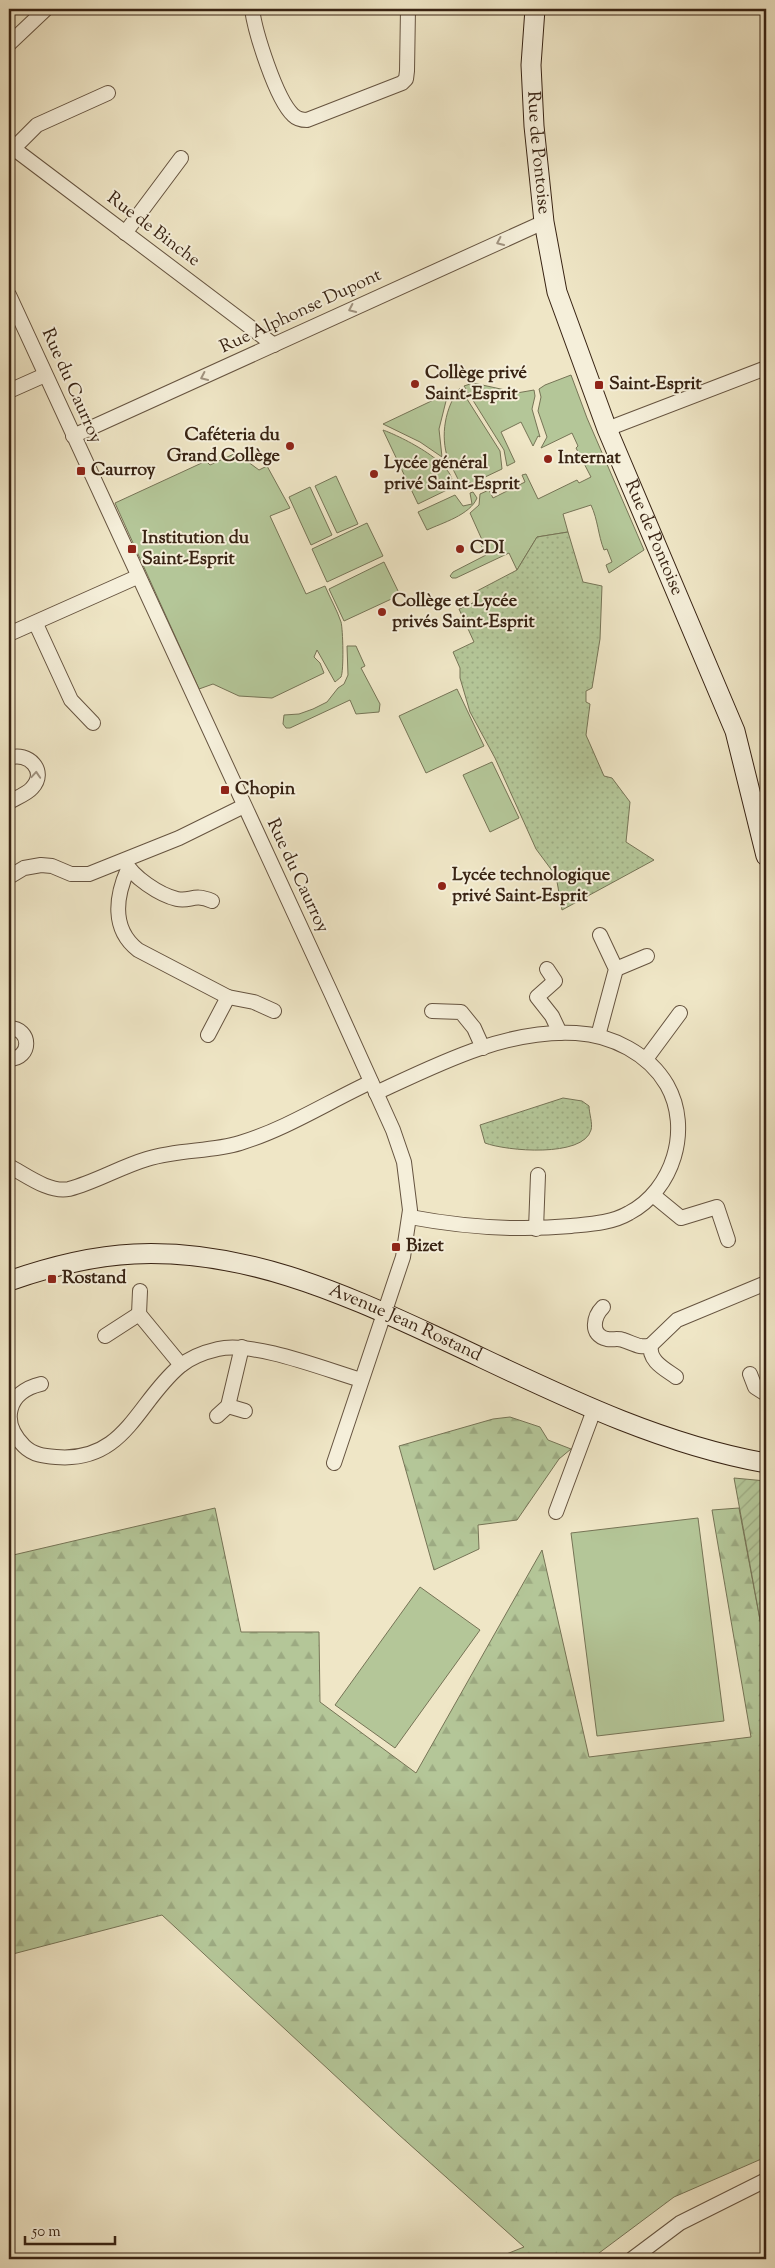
<svg xmlns="http://www.w3.org/2000/svg" width="775" height="2268" font-family="'Sorts Mill Goudy',serif">
<style>
.grass{fill:#b4c698;stroke:#767456}
.forest{fill:url(#forest-firs);stroke:#767456}
.park{fill:url(#park-dots);stroke:#767456}
.garden{fill:url(#garden-furrows);stroke:#767456}
.lines{fill:none;stroke-linecap:round;stroke-linejoin:round}
.street-casing{stroke:#665440;stroke-width:16}
.secondary-casing{stroke:#382313;stroke-width:21}
.street{stroke:#f5efda;stroke-width:14}
.secondary{stroke:#f5efda;stroke-width:19}
.oneway{stroke:#a09380}
.poi-dot{fill:#8f2418;stroke:#f5efda;stroke-width:2}
.labels{text-anchor:middle;dominant-baseline:central;stroke-width:4;stroke-linejoin:round;paint-order:stroke}
.street-label{font-size:18px;fill:#382313;stroke:#f5efda}
.poi-label{font-size:18px;font-weight:bold;fill:#382313;stroke:#f5efda;text-anchor:start}
</style>
<defs>
<pattern id="forest-firs" width="22" height="20" patternUnits="userSpaceOnUse" patternTransform="scale(1.25)"><rect width="22" height="20" fill="#b4c698"/><path d="M5 1l3.5 6h-7zM16 11l3.5 6h-7z" fill="#9caa82"/></pattern>
<pattern id="park-dots" width="8" height="8" patternUnits="userSpaceOnUse" patternTransform="scale(1.25)"><rect width="8" height="8" fill="#b4c698"/><path d="M2 2h.1M6 6h.1" fill="none" stroke="#9caa82" stroke-width="1.8" stroke-linecap="round"/></pattern>
<pattern id="garden-furrows" width="10" height="10" patternUnits="userSpaceOnUse" patternTransform="scale(1.25)"><rect width="10" height="10" fill="#b4c698"/><path d="M-1 1l2-2M0 10L10 0M9 11l2-2" fill="none" stroke="#9caa82"/></pattern>
</defs>
<rect width="100%" height="100%" fill="#efe6c6"/>
<filter id="stains"><feTurbulence type="fractalNoise" baseFrequency=".004" numOctaves="4"/><feColorMatrix values="0 0 0 0 .2 0 0 0 0 .09 0 0 0 0 .02 0 0 0 .5 -.17"/></filter>
<radialGradient id="worn" r=".72"><stop offset=".6" stop-color="#630" stop-opacity="0"/><stop offset="1" stop-color="#630" stop-opacity=".3"/></radialGradient>
<g class="grass">
<path d="M571 375 587 418 644 550 609 573 606 565 612 562 607 549 604 550C598 535 598 520 591 505L563 514 568 532 537 537 517 570 509 553 456 578H452L450 576 453 572 486 555 481 545 483 542 470 513 479 505 480 494 489 490 493 498 525 482 522 475 526 474 538 499 577 480 579 483 591 477 576 448 578 446 572 433 541 448 547 437 538 411 541 397 539 389 545 385Z"/>
<polygon points="473,383 510,391 511,394 534,390 535,396 532,409 540,437 538,436 533,446 521,422 501,432 515,462 507,466 504,450 464,386"/>
<path d="M460 388 500 451 502 469 483 478 487 486 480 490 471 483 460 484C457 476 452 468 448 459 440 436 445 407 460 388Z"/>
<polygon points="444,395 447,397 439,429 442,457 420,442 383,424"/>
<path d="M383 430C400 436 462 466 451 488L418 504Z"/>
<path d="M236 453 259 470 267 466 290 508 270 516 306 594 325 586C330 598 337 610 341 622 343 629 344 671 341 677 340 678 336 681 335 682L317 650 314 657 320 663 324 673 272 698 239 696 213 684 199 689 115 503 206 461 210 465Z"/>
<polygon points="336,476 358,524 337,533 315,486"/>
<polygon points="310,487 332,535 311,545 289,497"/>
<path d="M473 492 477 498C470 515 442 523 427 530L418 512 455 495 463 506 472 504 470 493Z"/>
<polygon points="367,523 383,556 327,582 312,549"/>
<polygon points="384,562 400,595 344,621 329,589"/>
<polygon points="347,646 356,646 365,666 361,668 380,704 379,712 356,714 350,700 290,728 286,728 283,724 284,715 299,714 313,709 327,702 338,688 344,684 348,675"/>
<polygon points="457,689 484,746 426,773 399,716"/>
<polygon points="492,762 519,818 490,832 463,775"/>
<polygon points="698,1518 724,1721 597,1736 571,1533"/>
<polygon points="420,1587 480,1630 395,1748 335,1705"/>
</g>
<g class="forest">
<polygon points="510,1417 540,1427 548,1440 571,1449 559,1459 517,1520 478,1525 479,1549 434,1570 399,1446 493,1419"/>
<polygon points="215,1508 241,1632 319,1632 320,1702 416,1773 542,1550 589,1757 751,1737 712,1510 739,1508 766,1652 766,2157 674,2197 591,2259 494,2259 524,2247 398,2134 162,1915 9,1955 9,1556"/>
</g>
<g class="park">
<polygon points="568,532 583,582 602,586 600,639 592,688 586,691 586,702 590,704 586,735 604,776 612,778 630,802 626,842 654,860 562,910 556,876 536,849 495,758 470,712 460,678 460,668 453,652 474,642 459,609 475,602 475,592 517,570 537,537"/>
<path d="M563 1098 582 1101 589 1106C589 1113 593 1124 591 1130 583 1158 506 1151 485 1143L480 1125Z"/>
</g>
<polygon class="garden" points="734,1478 766,1481 766,1652"/>
<g class="lines">
<defs>
<g id="street">
<path d="M252 9C255 32 276 99 293 115 297 119 301 120 307 120L402 83 406 79 407 71 408 9"/>
<polyline points="9,44 46,9"/>
<polyline points="9,145 274,345"/>
<polyline points="13,149 37,125 108,93"/>
<polyline points="125,233 181,158"/>
<polyline points="9,295 332,995 393,1130 404,1162 410,1210 403,1257 334,1463"/>
<polyline points="9,391 45,375"/>
<polyline points="607,429 766,368"/>
<polyline points="73,436 544,222"/>
<polyline points="36,624 71,700 93,723"/>
<polyline points="9,634 137,577"/>
<path d="M9 758C28 751 48 771 32 788 27 794 16 798 9 802"/>
<path d="M125 861C132 877 160 895 177 899 191 902 193 893 212 901"/>
<path d="M128 869C116 896 111 929 138 950L228 997 254 1002 274 1011"/>
<polyline points="9,877 24,868 41,865 52,866 71,874 89,874 179,838 244,806"/>
<polyline points="547,969 555,981 537,997 552,1016 560,1033"/>
<polyline points="616,969 647,956"/>
<polyline points="432,1011 461,1012 474,1028 483,1048"/>
<path d="M9 1028C32 1028 32 1059 9 1059"/>
<polyline points="208,1035 228,997"/>
<polyline points="598,1036 616,969 600,935"/>
<polyline points="646,1059 680,1013"/>
<path d="M376 1093C438 1064 506 1029 576 1033 612 1035 649 1054 667 1085 692 1129 673 1190 629 1213 612 1223 591 1224 571 1226 516 1231 463 1227 410 1217"/>
<path d="M9 1166C26 1175 49 1193 69 1189 96 1182 120 1167 147 1159 179 1149 211 1152 240 1143 286 1129 328 1102 371 1082"/>
<polyline points="653,1195 681,1218 717,1207 728,1240"/>
<polyline points="536,1229 538,1175"/>
<path d="M603 1307C594 1316 589 1335 607 1339 613 1340 618 1338 623 1340 633 1343 640 1349 651 1345L677 1320 766 1283"/>
<polyline points="139,1314 140,1291"/>
<polyline points="105,1336 139,1314 181,1365"/>
<path d="M651 1345C648 1361 665 1369 676 1377"/>
<polyline points="750,1374 755,1387 766,1394"/>
<path d="M41 1384C7 1392 0 1422 24 1446 33 1455 44 1456 56 1457 125 1463 137 1402 180 1366 191 1357 205 1352 218 1349 254 1341 324 1369 361 1380"/>
<polyline points="228,1406 245,1411"/>
<polyline points="217,1416 228,1406 242,1347"/>
<polyline points="556,1512 594,1410"/>
<polyline points="632,2259 680,2223 766,2180"/>
</g>
<g id="secondary">
<path id="s1" d="M535 9 531 65 534 126 544 222 557 292 607 429 735 731 766 856"/>
<path id="s2" d="M9 1281C49 1267 91 1256 134 1254 242 1249 338 1291 433 1335 541 1385 648 1442 766 1463"/>
</g>
</defs>
<use href="#street" class="street-casing"/>
<use href="#secondary" class="secondary-casing"/>
<use href="#street" class="street"/>
<use href="#secondary" class="secondary"/>
</g>
<defs><path id="oneway-chevron" d="M-2-3.5L2.5 0L-2 3.5" fill="none" stroke-width="1.6" stroke-linecap="round" stroke-linejoin="round" transform="scale(1.25)"/></defs>
<g class="oneway">
<use href="#oneway-chevron" transform="translate(500 242) rotate(155)"/>
<use href="#oneway-chevron" transform="translate(352 309) rotate(155)"/>
<use href="#oneway-chevron" transform="translate(204 377) rotate(155)"/>
<use href="#oneway-chevron" transform="translate(36 775) rotate(-86)"/>
</g>
<g class="poi-dot">
<circle cx="415" cy="384" r="5"/>
<rect x="594" y="380" width="10" height="10" rx="2.5"/>
<circle cx="290" cy="446" r="5"/>
<circle cx="548" cy="459" r="5"/>
<rect x="76" y="466" width="10" height="10" rx="2.5"/>
<circle cx="374" cy="474" r="5"/>
<rect x="127" y="544" width="10" height="10" rx="2.5"/>
<circle cx="460" cy="549" r="5"/>
<circle cx="382" cy="612" r="5"/>
<rect x="220" y="785" width="10" height="10" rx="2.5"/>
<circle cx="442" cy="886" r="5"/>
<rect x="391" y="1242" width="10" height="10" rx="2.5"/>
<rect x="47" y="1274" width="10" height="10" rx="2.5"/>
</g>
<g class="labels">
<g class="street-label">
<text stroke="none"><textPath href="#s1" startOffset="144">Rue de Pontoise</textPath></text>
<text transform="translate(153 230) rotate(37)">Rue de Binche</text>
<text transform="translate(301 312) rotate(-25)">Rue Alphonse Dupont</text>
<text transform="translate(71 386) rotate(66)">Rue du Caurroy</text>
<text stroke="none"><textPath href="#s1" startOffset="549">Rue de Pontoise</textPath></text>
<text transform="translate(297 876) rotate(65)">Rue du Caurroy</text>
<text stroke="none"><textPath href="#s2" startOffset="411">Avenue Jean Rostand</textPath></text>
</g>
<g class="poi-label">
<text x="425" y="374">Collège privé<tspan x="425" dy="21">Saint-Esprit</tspan></text>
<text x="609" y="385">Saint-Esprit</text>
<text x="280" y="436" text-anchor="end">Caféteria du<tspan x="280" dy="21">Grand Collège</tspan></text>
<text x="558" y="459">Internat</text>
<text x="384" y="464">Lycée général<tspan x="384" dy="21">privé Saint-Esprit</tspan></text>
<text x="91" y="471">Caurroy</text>
<text x="142" y="539">Institution du<tspan x="142" dy="21">Saint-Esprit</tspan></text>
<text x="470" y="549">CDI</text>
<text x="392" y="602">Collège et Lycée<tspan x="392" dy="21">privés Saint-Esprit</tspan></text>
<text x="235" y="790">Chopin</text>
<text x="452" y="876">Lycée technologique<tspan x="452" dy="21">privé Saint-Esprit</tspan></text>
<text x="406" y="1247">Bizet</text>
<text x="62" y="1279">Rostand</text>
</g>
</g>
<rect width="775" height="2268" fill="none" stroke="#efe6c6" stroke-width="30"/>
<rect x="10" y="10" width="755" height="2248" fill="none" stroke="#382313" stroke-width="2.5"/>
<rect x="15" y="15" width="745" height="2238" fill="none" stroke="#382313"/>
<path d="M25 2236v8h90v-8" fill="none" stroke="#382313" stroke-width="2.5"/>
<text x="32" y="2236" font-size="15" fill="#382313" stroke="#f5efda" stroke-width="4" paint-order="stroke">50 m</text>
<rect width="100%" height="100%" filter="url(#stains)"/>
<rect width="100%" height="100%" fill="url(#worn)"/>
</svg>
